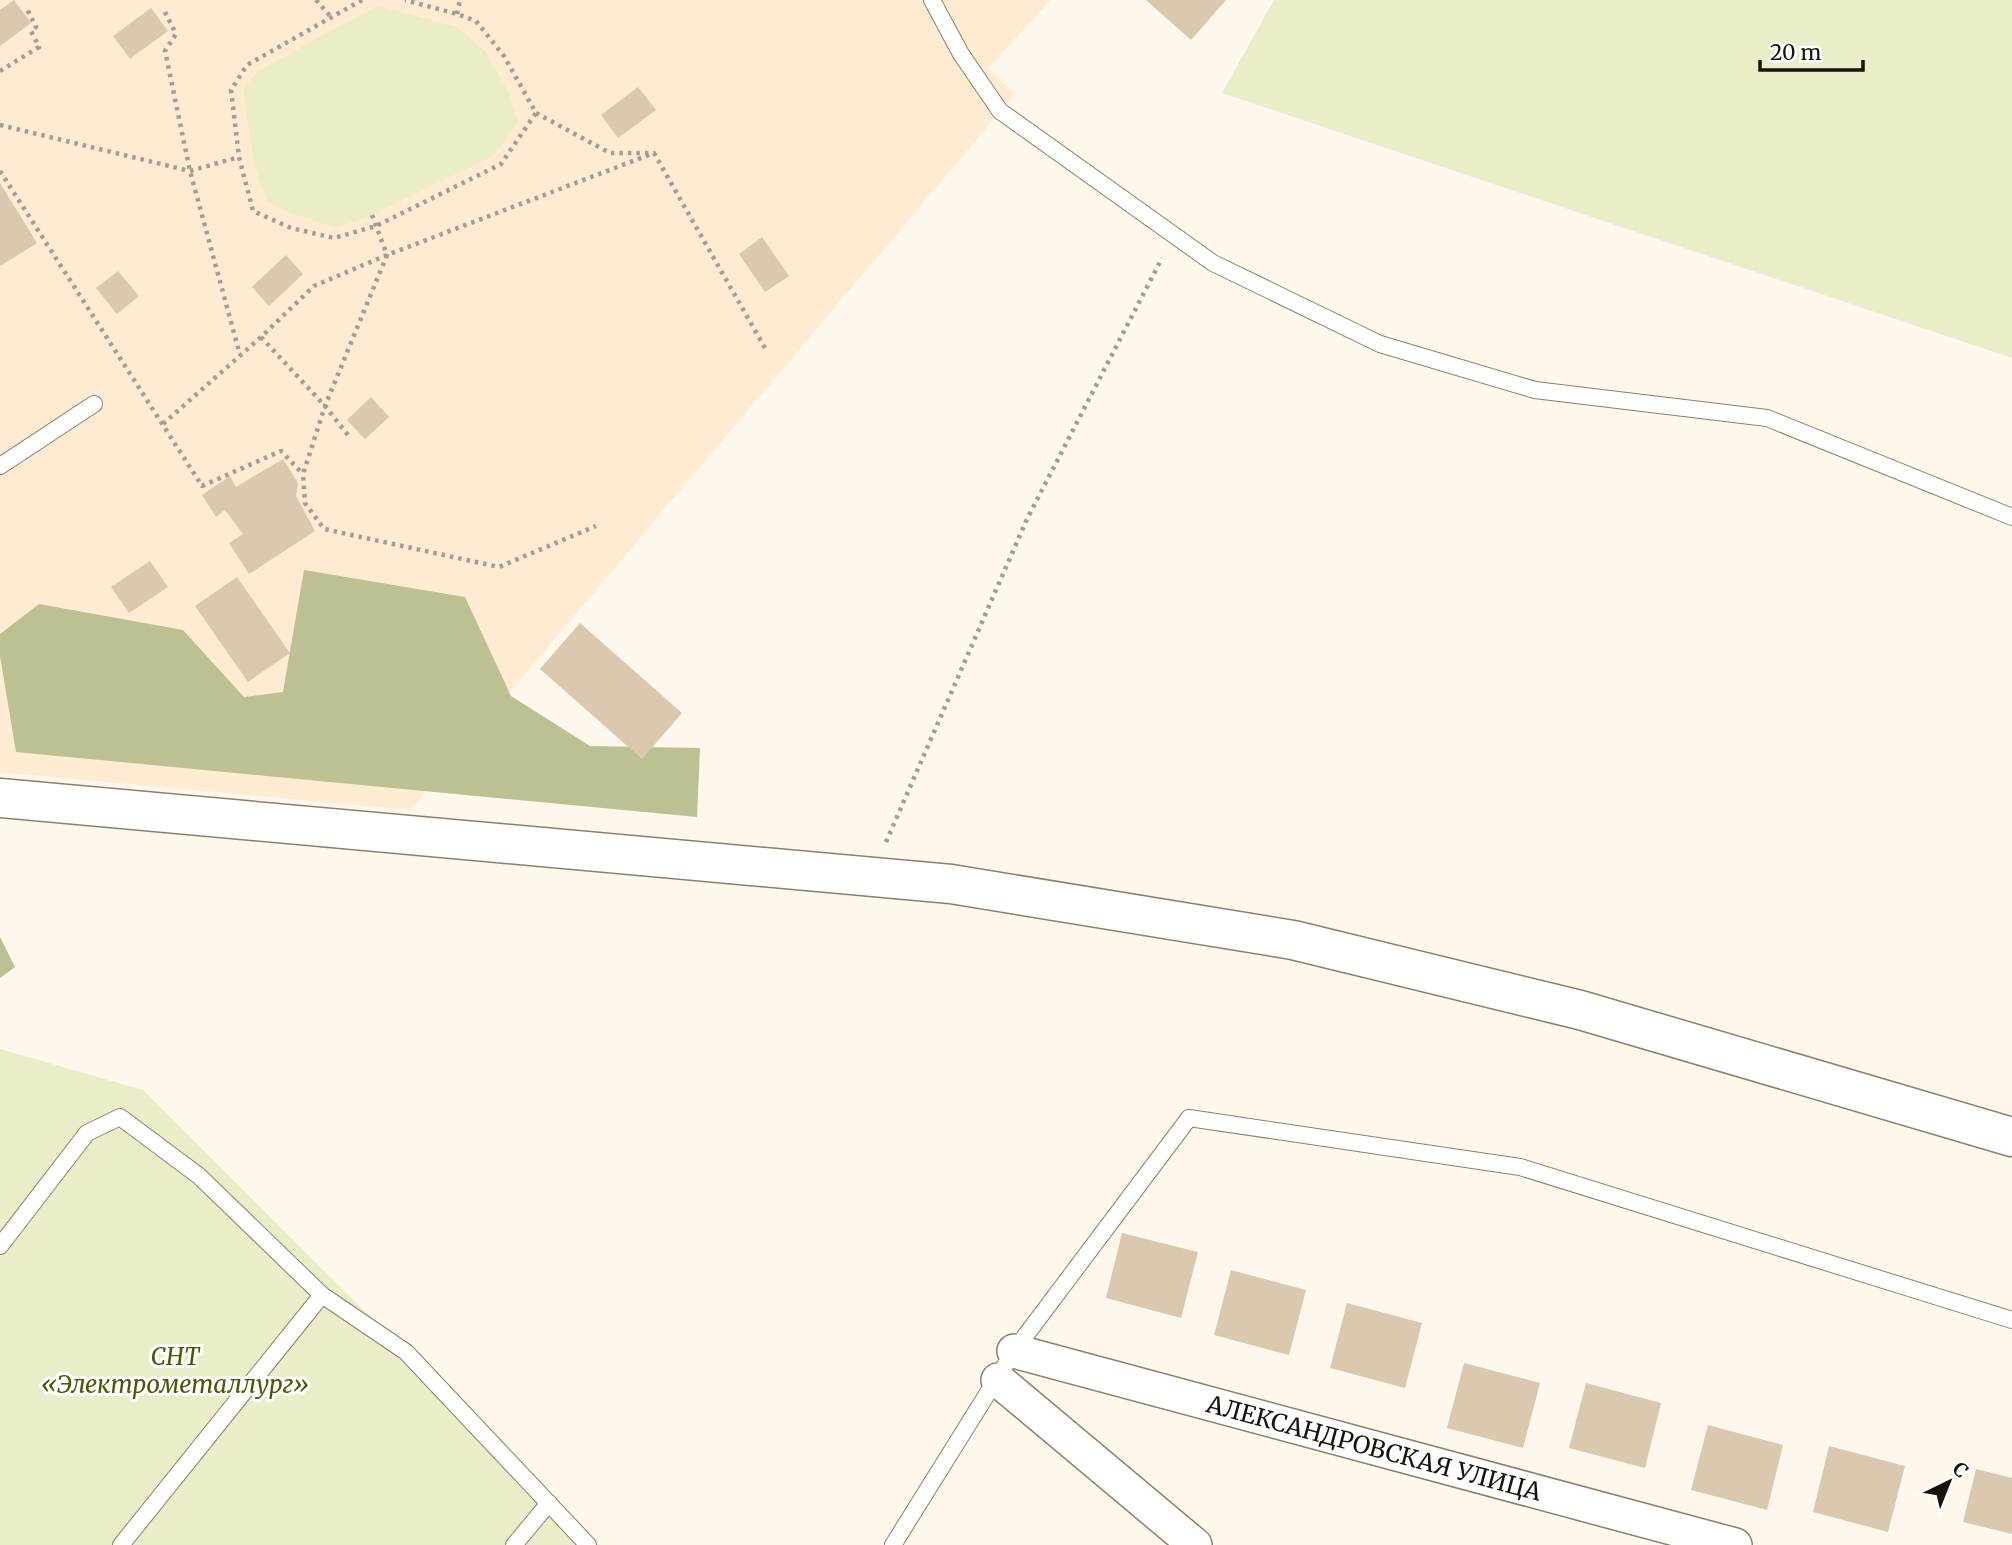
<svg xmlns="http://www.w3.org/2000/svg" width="2012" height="1545" font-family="Merriweather,serif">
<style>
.built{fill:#feebd1}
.green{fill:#eaedc7}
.forest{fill:#bdc093}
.building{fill:#dac8af}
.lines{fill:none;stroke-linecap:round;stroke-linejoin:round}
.lane-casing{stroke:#907f68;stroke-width:18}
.street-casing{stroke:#907f68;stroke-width:36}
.secondary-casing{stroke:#907f68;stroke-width:41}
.path{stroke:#a49d93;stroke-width:4.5;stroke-dasharray:3.5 5;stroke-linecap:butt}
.lane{stroke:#fff;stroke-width:16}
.street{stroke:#fff;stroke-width:33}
.secondary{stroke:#fff;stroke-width:38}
.labels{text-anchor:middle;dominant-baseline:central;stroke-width:6;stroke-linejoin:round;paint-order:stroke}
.park-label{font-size:24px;font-style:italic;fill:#535407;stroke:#fff}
.street-label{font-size:24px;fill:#181209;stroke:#fff}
</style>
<rect width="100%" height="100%" fill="#fef7ec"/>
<polygon class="built" points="0,0 1050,0 988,69 1015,94 410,810 0,772"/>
<g class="green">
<polygon points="1274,0 2012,0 2012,358 1222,93"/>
<polygon points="377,6 457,27 485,51 510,95 518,122 493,156 372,215 336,228 288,212 266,200 254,165 243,89 258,71"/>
<polygon points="0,1049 143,1090 599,1545 0,1545"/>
</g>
<g class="forest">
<polygon points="304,570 465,597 511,696 590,746 700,748 697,817 16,752 0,656 0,634 39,604 183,630 244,697 283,692"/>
<polygon points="0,937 15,967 0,978"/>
</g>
<g class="building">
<polygon points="14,0 31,23 0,46 0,10"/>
<polygon points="1146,0 1226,0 1191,40"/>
<polygon points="151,8 168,31 130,59 113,36"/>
<polygon points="638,87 656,110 618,138 601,115"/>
<polygon points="0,183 37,243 0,266"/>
<polygon points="762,237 789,276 765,292 739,254"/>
<polygon points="286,255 303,274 269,306 252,287"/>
<polygon points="118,271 139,296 117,314 96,288"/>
<polygon points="371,397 389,417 365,439 347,420"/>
<polygon points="283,459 298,483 296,496 315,531 249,574 229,543 243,534 225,510 216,517 202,495 230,476 236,487"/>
<polygon points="150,561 168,587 129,613 111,587"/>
<polygon points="237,577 290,653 248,682 195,606"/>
<polygon points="580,623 682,713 642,759 540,669"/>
<polygon points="1122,1233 1198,1252 1181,1318 1106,1298"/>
<polygon points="1231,1270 1306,1290 1289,1355 1214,1335"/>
<polygon points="1347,1303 1422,1323 1405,1388 1330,1368"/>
<polygon points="1464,1363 1540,1383 1523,1448 1447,1428"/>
<polygon points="1586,1383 1661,1403 1645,1468 1569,1448"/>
<polygon points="1708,1425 1783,1445 1767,1510 1691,1490"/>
<polygon points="1829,1446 1905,1466 1888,1532 1813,1512"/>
<polygon points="1976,1469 2012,1478 2012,1534 1963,1522"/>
</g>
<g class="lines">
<defs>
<g id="lane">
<polyline points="932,0 961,54 1000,111 1213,263 1380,344 1535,390 1767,418 2012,517"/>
<polyline points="0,466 94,404"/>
<polyline points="0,1246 87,1133 120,1117 199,1176 322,1295 406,1352 588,1545"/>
<polyline points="121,1545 322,1295"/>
<polyline points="514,1545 549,1503"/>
<polyline points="893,1545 1014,1351 1189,1118 1520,1167 2012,1320"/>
</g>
<g id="street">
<polyline points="1014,1351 1735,1545"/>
<polyline points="998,1380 1195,1545"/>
</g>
<polyline id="secondary" points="0,798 951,884 1293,940 1580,1010 2012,1137"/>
</defs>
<use href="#lane" class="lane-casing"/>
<use href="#street" class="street-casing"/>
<use href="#secondary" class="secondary-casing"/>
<g class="path">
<polyline points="316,0 331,17"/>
<polyline points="362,0 247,65 231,90 239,157 253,211 291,228 334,238 376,226 501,164 536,113 504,56 476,21 457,14 405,0"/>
<polyline points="165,12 176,34 165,51 190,171 240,355"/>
<polyline points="457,14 460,0"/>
<polyline points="0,71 39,47 31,31 36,27 26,7"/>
<polyline points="536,113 610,153 649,153"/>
<polyline points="0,125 190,171 239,157"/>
<polyline points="0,171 202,486 281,451 303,474"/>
<polyline points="372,215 387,255 325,406 303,474 305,503 324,529 499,567 596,526"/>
<polyline points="261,337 325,406 348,435"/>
<polyline points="163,424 261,337 314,286 387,255 654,153 765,348"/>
<polyline points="886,842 1027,519 1162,258"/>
</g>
<use href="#lane" class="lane"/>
<use href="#street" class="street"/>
<use href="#secondary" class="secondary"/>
</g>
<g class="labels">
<g class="park-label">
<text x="175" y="1356">СНТ<tspan x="175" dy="28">«Электрометаллург»</tspan></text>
</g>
<g class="street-label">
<text transform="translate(1374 1448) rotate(15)">АЛЕКСАНДРОВСКАЯ УЛИЦА</text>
</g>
</g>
<g transform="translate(1949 1482) rotate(43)" stroke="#ffffff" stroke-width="5" paint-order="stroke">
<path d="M0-5L12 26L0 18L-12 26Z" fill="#181209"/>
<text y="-10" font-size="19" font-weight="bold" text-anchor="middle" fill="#181209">С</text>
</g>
<path d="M1760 60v10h103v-10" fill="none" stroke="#181209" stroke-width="3.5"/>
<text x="1770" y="60" font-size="21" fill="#181209" stroke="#ffffff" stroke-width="5" paint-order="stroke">20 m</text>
</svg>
